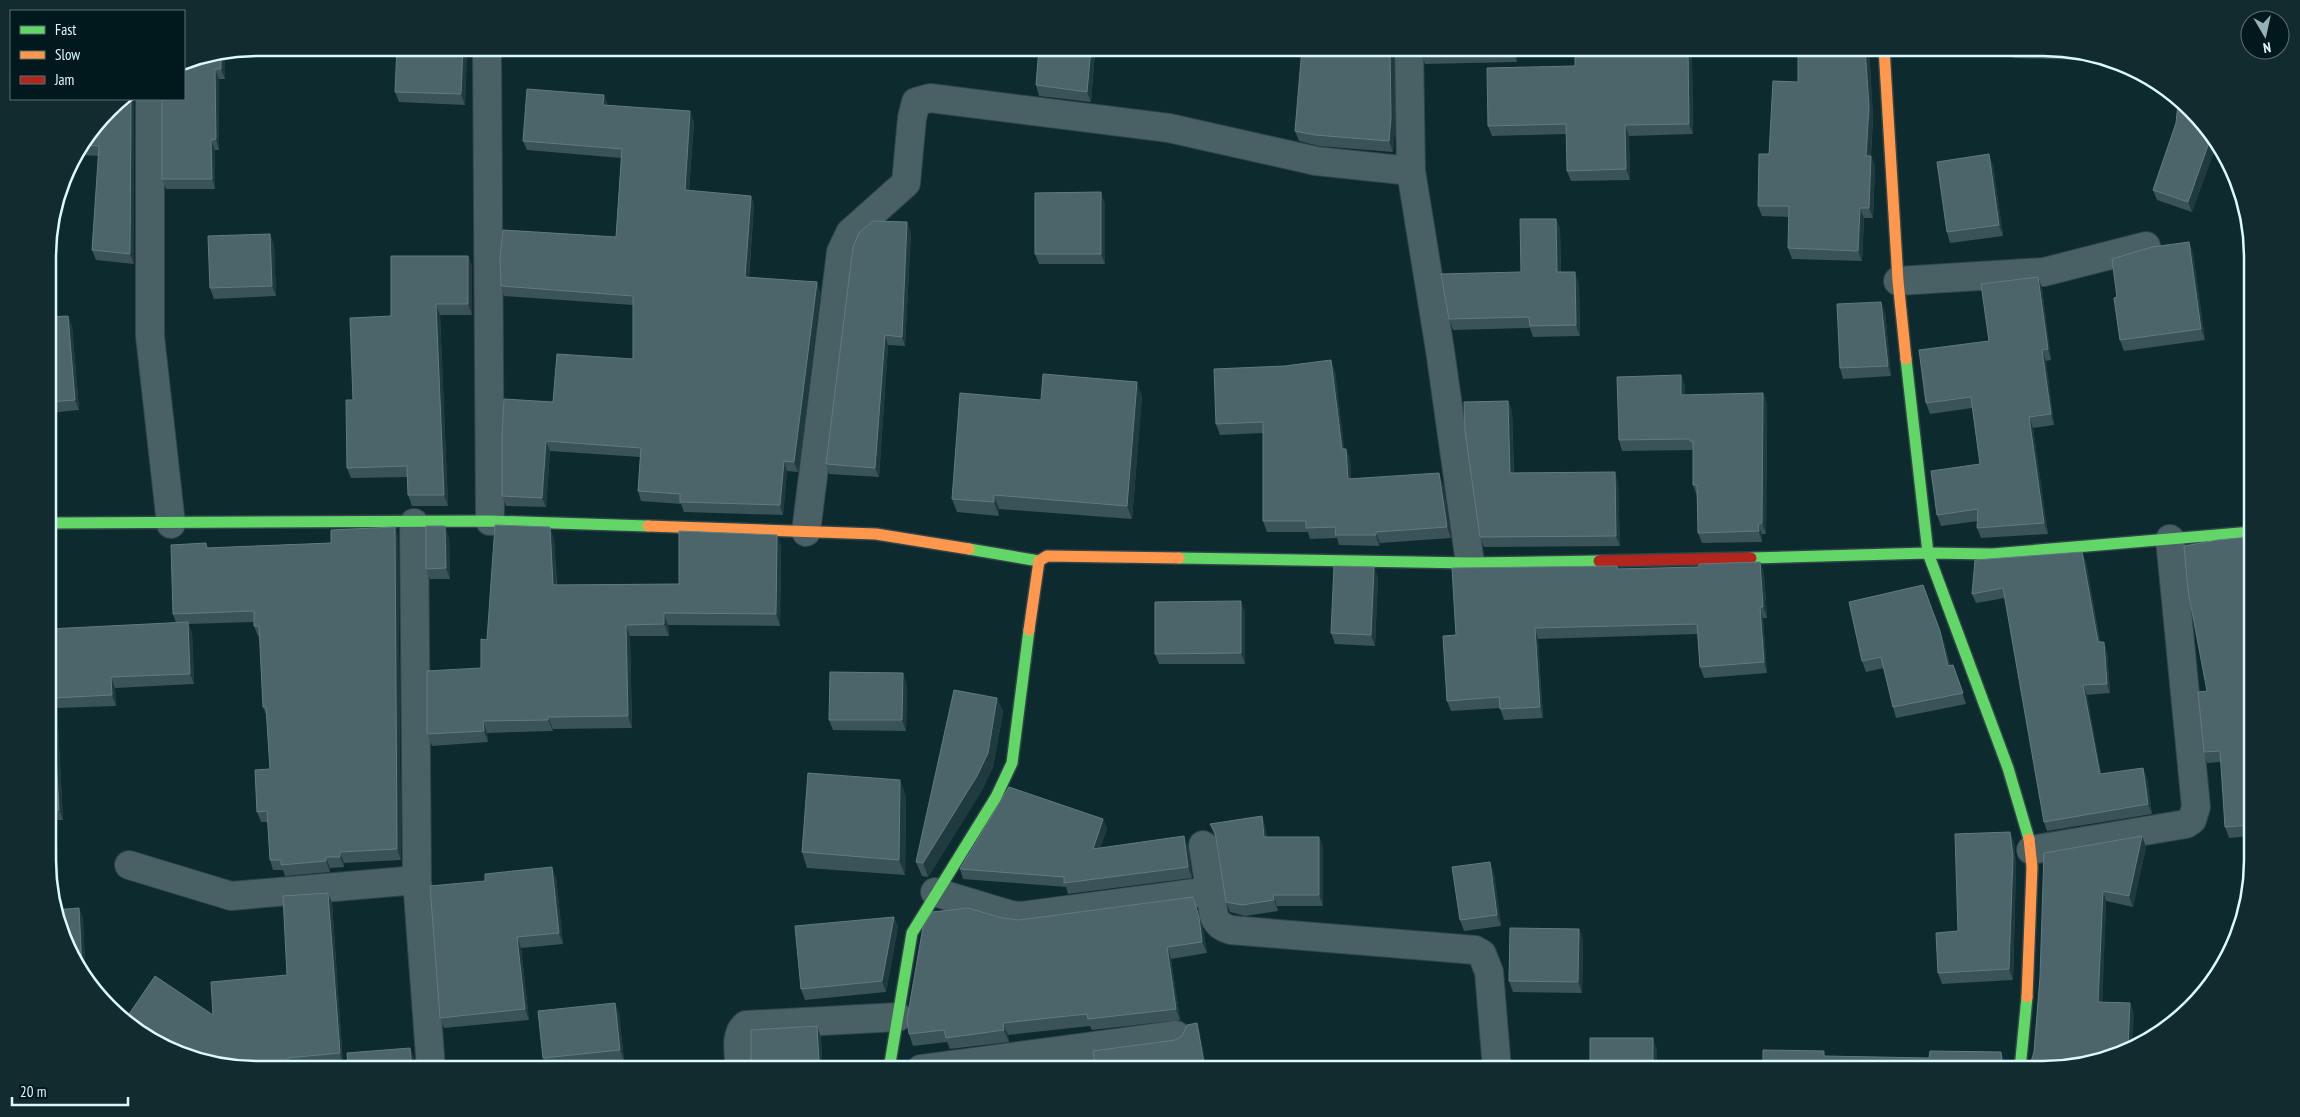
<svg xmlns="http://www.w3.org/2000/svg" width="2300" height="1117" font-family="'PT Sans Narrow',sans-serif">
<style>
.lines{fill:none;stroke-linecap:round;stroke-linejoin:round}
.street-casing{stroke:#314548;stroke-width:30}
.fast-casing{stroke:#314548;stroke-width:14}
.slow-casing{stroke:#314548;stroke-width:14}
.jam-casing{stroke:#314548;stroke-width:14}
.street{stroke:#496165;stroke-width:28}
.fast{stroke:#63d668;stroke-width:11}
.slow{stroke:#ff974d;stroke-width:11}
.jam{stroke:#b3261e;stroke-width:11}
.wall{fill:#395358}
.shaded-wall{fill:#203b3f}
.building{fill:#4b656a;stroke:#617c81}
.rim{fill:none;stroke:#dbfaff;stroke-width:2.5}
</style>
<rect width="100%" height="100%" fill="#0d2a2e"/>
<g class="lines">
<defs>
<g id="street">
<polyline points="487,48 490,521"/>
<polyline points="1409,48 1411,171 1440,350 1470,563"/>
<polyline points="150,99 150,336 171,524"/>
<polyline points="1898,281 2044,272 2146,246"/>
<polyline points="414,523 417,880 431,1069"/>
<polyline points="806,532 841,252 850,233 906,183 912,118 916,102 930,98 1169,128 1316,161 1411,171"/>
<path d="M1203 845 1214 916C1218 925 1222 927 1231 930L1475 950 1482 954 1489 972 1497 1069"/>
<polyline points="2031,850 2186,824 2192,820 2196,807 2170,539"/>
<polyline points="129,865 231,896 417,880"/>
<polyline points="935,892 1011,915 1021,916 1210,891"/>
<path d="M740 1069C739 1055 734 1034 746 1025L898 1017"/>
<polyline points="921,1069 1176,1035"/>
</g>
<g id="fast">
<polyline points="1906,359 1928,553 2008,768 2029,839"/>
<polyline points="49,523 490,521 648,526"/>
<polyline points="969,549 1039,561"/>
<polyline points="1179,558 1470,563 1599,561"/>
<polyline points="1751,558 1928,553 1992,554 2252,532"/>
<polyline points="889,1069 912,933 996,797 1012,763 1029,630"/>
<polyline points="2020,1069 2027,997"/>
</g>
<g id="slow">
<polyline points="1884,48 1898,281 1906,359"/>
<polyline points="648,526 876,534 969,549"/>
<polyline points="1029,630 1039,561 1047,556 1179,558"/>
<polyline points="2027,997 2032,867 2029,839"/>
</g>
<polyline id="jam" points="1599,561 1751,558"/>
</defs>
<use href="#street" class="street-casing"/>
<use href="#fast" class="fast-casing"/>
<use href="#slow" class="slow-casing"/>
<use href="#jam" class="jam-casing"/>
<use href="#street" class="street"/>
<use href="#fast" class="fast"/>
<use href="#slow" class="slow"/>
<use href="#jam" class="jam"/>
</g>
<g class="wall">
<polygon points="467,48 465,105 399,102 395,92"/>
<polygon points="1039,48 1094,48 1095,51 1091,102 1039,96 1036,85"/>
<polygon points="1394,48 1395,129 1393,152 1319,146 1299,141 1295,131"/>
<polygon points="1421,48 1517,48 1517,62 1425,64 1421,54"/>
<polygon points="1798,48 1869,48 1873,118 1871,156 1875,166 1873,218 1864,218 1862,261 1792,259 1788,248 1789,217 1762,216 1758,206 1769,154 1798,82"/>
<polygon points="2010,48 2043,48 2080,56 2080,60 2013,58"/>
<polygon points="1635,50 1692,59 1693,134 1629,136 1630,180 1571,181 1567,171 1567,134 1492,136 1488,126 1575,66"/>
<polygon points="225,54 225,79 219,79 219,150 215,150 215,189 166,189 162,179 184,62"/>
<polygon points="2136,69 2150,81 2139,79"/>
<polygon points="134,99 134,264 96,260 92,250 99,156 80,155 79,151 119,100"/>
<polygon points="608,104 607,105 694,121 689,191 751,196 754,205 749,278 817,282 820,292 798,472 787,471 783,515 684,512 681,504 641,501 638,491 640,457 550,451 546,507 506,506 502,496 553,402 633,359 633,305 504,296 501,286 616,237 621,158 527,150 523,141"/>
<polygon points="2176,123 2209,130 2217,143 2192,212 2157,200 2153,190"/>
<polygon points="1993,165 2003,236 1950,243 1947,232"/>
<polygon points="1105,203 1105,264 1039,264 1035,254"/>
<polygon points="1556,219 1560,229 1561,272 1579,283 1580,336 1533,337 1530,328 1453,330 1449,319 1521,272"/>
<polygon points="911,232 905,346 888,345 879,477 829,474 826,464"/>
<polygon points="2189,242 2193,253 2205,340 2124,351 2120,340 2117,297"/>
<polygon points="274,244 276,296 214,299 210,288"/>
<polygon points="468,256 472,266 472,315 440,315 448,506 412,506 408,495 408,477 351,478 347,468 353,400 391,316"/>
<polygon points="2038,277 2042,288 2051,360 2046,361 2054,425 2033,428 2048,534 1981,538 1977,528 1978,521 1941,526 1937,515 1980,464 1972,408 1930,414 1926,403 1989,341"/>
<polygon points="1885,312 1891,376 1843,379 1840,368"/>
<polygon points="68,316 72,326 79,410 48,413 48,317"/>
<polygon points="2251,320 2251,384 2248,376"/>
<polygon points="1335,371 1344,449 1346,449 1350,459 1351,479 1443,484 1451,538 1380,543 1379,546 1339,545 1337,538 1310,539 1308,532 1267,532 1263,521 1263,433 1220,435 1216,424"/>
<polygon points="1681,375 1685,386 1685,395 1763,393 1767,404 1766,534 1762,534 1762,542 1702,543 1698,533 1697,496 1693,485 1693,450 1622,451 1619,440"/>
<polygon points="1142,396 1132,519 999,509 999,516 957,512 952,499 1041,400"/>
<polygon points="1508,401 1512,411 1514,473 1618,482 1620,546 1484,547 1480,537"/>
<polygon points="395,527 398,537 401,860 344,863 344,867 330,868 330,872 285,876 283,870 273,870 270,860 268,822 261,822 257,812 270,769 267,717 263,707 260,636 258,636 254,626 254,622 188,624 192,633 194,684 115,688 116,706 57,708 63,820 56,820 60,909 79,908 83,919 85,969 87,969 90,979 91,987 63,940 49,888 49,629 176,623 173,614 206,543 208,548 331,543"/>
<polygon points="777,535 781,546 780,626 668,625 669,636 630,636 632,728 553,729 553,731 487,733 488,742 432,746 427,734 481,668 487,640 554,539 557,585 679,584"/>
<polygon points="2252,536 2252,836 2229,838 2225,827 2221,762 2207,763 2204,752 2207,691 2249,537"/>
<polygon points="449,537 450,579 430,579 426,569"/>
<polygon points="2082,552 2086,562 2100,642 2107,651 2110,693 2087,695 2101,774 2143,768 2147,778 2152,814 2047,831 2044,822 2005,598 1976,603 1972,594"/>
<polygon points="1760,562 1764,573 1767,618 1763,618 1767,673 1704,678 1700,667 1698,634 1538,639 1543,718 1504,720 1500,708 1451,711 1447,701 1456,635 1617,566 1618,569 1699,567"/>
<polygon points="1378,577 1375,646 1335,644 1331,633"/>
<polygon points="1245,612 1245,664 1159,664 1155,654"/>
<polygon points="1944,642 1950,665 1953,665 1966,704 1896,718 1893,707 1884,668 1866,672 1862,661"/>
<polygon points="907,684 906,731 833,730 829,720"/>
<polygon points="997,698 1003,712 993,767 982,790 928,877 922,876 916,862"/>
<polygon points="906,796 905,875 807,868 802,852"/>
<polygon points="1262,816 1265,827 1267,837 1319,837 1323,847 1323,906 1277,906 1278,911 1245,916 1230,912 1226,902 1215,837 1210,824"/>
<polygon points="1103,819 1107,829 1100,848 1188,846 1192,878 1068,894 1066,887 963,879 960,869"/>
<polygon points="2142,836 2146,847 2133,907 2106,901 2102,1002 2134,1013 2029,1068 2034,1052 2040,977"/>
<polygon points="2014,842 2016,867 2013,980 1942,984 1938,973 1958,931"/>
<polygon points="1494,873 1501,926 1464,931 1460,920"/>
<polygon points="556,877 563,944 521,948 529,1020 444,1028 440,1018"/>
<polygon points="328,893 332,903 343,1064 292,1068 213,1015 287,975"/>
<polygon points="1193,897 1203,929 1207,953 1171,959 1180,1020 1092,1030 1090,1026 1008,1035 1009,1042 950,1049 947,1042 913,1046 909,1034 1002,918 1019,920"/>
<polygon points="894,917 898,927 886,992 805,1000 801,989"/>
<polygon points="1579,929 1583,940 1582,993 1513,992 1509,981"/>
<polygon points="615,1003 619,1013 624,1061 547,1068 543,1058"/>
<polygon points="817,1026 821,1037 822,1069 753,1069 751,1063"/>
</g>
<g class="shaded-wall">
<polygon points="463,48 467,48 465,105 461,94"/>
<polygon points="1091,48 1094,48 1095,51 1091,102 1087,92"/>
<polygon points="1390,48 1394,48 1395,129 1393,152 1389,141"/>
<polygon points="1513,48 1517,48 1517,62 1513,52"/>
<polygon points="1688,48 1692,59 1693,134 1689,124"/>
<polygon points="1865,48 1869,48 1873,118 1870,166 1866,156"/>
<polygon points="225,54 225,79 221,69 221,55"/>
<polygon points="215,69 219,79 219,150 216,139"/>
<polygon points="604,95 608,104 607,115 603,105"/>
<polygon points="131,99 134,99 134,264 130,254"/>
<polygon points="690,111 694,121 688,200 685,190"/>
<polygon points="1625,125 1629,136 1630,180 1626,169"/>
<polygon points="2212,134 2217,143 2192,212 2188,202"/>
<polygon points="211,140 215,150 215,189 212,179"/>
<polygon points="1989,154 1993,165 2003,236 1999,225"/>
<polygon points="1871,156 1875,166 1873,218 1869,208"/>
<polygon points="1101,192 1105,203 1105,264 1101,254"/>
<polygon points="751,196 754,205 748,287 745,277"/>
<polygon points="1860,208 1864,218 1862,261 1858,251"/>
<polygon points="1556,219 1560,229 1561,283 1557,272"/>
<polygon points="907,222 911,232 905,346 902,337"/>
<polygon points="270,234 274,244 276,296 272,286"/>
<polygon points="2189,242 2193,253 2205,340 2201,329"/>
<polygon points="468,256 472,266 472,315 468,304"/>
<polygon points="1575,272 1579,283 1580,336 1576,325"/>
<polygon points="2038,277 2042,288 2051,360 2048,349"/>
<polygon points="817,282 820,292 798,472 794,462"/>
<polygon points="1881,302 1885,312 1891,376 1888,366"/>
<polygon points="436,304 440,315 448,506 444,495"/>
<polygon points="68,316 72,326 79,410 75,400"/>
<polygon points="885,335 888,345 879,477 875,468"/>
<polygon points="2042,350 2046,361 2054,425 2051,414"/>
<polygon points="1331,360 1335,371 1346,460 1342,449"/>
<polygon points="1681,375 1685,386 1685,406 1681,395"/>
<polygon points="1137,382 1142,396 1132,519 1127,506"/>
<polygon points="1763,393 1767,404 1766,534 1762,523"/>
<polygon points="1508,401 1512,411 1514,483 1510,473"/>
<polygon points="2029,417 2033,428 2048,534 2044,523"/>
<polygon points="546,441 550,451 546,507 542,498"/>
<polygon points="1346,449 1350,459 1352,490 1348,479"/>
<polygon points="784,461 787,471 783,515 780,505"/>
<polygon points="1615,472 1618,482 1620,546 1616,536"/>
<polygon points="1439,473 1443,484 1451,538 1447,527"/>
<polygon points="994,495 999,509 999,516 994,502"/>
<polygon points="1758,524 1762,534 1762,542 1759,531"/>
<polygon points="445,526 449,537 450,579 446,568"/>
<polygon points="395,527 398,537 401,860 397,849"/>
<polygon points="550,527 554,539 557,597 553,585"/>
<polygon points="1376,532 1380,543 1379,546 1376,535"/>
<polygon points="777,535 781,546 780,626 776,614"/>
<polygon points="2082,552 2086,562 2101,652 2098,642"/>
<polygon points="1760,562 1764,573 1767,618 1763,607"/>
<polygon points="1374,567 1378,577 1375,646 1371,635"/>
<polygon points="1241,601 1245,612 1245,664 1241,653"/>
<polygon points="1760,607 1763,618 1767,673 1764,662"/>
<polygon points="664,613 668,625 669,636 664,624"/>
<polygon points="188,622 192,633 194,684 190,674"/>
<polygon points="626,625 630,636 632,728 628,716"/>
<polygon points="1535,628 1538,639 1543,718 1540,707"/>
<polygon points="1940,631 1944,642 1952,676 1948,666"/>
<polygon points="2104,642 2107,651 2110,693 2107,684"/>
<polygon points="903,673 907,684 906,731 902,720"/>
<polygon points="111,677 115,688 116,706 112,695"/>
<polygon points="2083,685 2087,695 2103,784 2100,774"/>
<polygon points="53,698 57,708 63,820 59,810"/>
<polygon points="997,698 1003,712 993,767 982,790 928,877 923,863"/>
<polygon points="548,717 553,729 553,731 548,720"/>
<polygon points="483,721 487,733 488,742 484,731"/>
<polygon points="2143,768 2147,778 2152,814 2148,804"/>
<polygon points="900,780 906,796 905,875 899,860"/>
<polygon points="52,810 56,820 60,920 56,910"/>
<polygon points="1262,816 1265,827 1268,848 1264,837"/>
<polygon points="1103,819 1107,829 1096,859 1093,849"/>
<polygon points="2010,832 2014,842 2016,867 2013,980 2009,969"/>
<polygon points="1184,836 1188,846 1192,878 1188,867"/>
<polygon points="2142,836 2146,847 2133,907 2129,896"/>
<polygon points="1319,837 1323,847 1323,906 1319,895"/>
<polygon points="340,852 344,863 344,867 340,857"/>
<polygon points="326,857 330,868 330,872 326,861"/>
<polygon points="1490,862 1494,873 1501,926 1497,915"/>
<polygon points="552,867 556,877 563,944 559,933"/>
<polygon points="2103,891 2106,901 2102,1012 2098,1002"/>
<polygon points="328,893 332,903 343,1064 340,1053"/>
<polygon points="1273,895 1277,906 1278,911 1274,900"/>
<polygon points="1193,897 1203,929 1207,953 1202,942"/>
<polygon points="79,908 83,919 86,979 82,969"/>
<polygon points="894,917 898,927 886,992 882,981"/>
<polygon points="1579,929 1583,940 1582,993 1578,982"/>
<polygon points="517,937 521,948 529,1020 525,1009"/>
<polygon points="1167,947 1171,959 1180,1020 1176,1009"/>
<polygon points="87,969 90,979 91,987 87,982"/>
<polygon points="615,1003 619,1013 624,1061 620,1050"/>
<polygon points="2130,1003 2134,1013 2132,1048 2128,1046"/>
<polygon points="1003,1023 1008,1035 1009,1042 1004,1030"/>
<polygon points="1197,1023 1200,1033 1207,1069 1205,1069"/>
<polygon points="817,1026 821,1037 822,1069 819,1061"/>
<polygon points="1653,1038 1657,1049 1657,1069 1653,1069"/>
<polygon points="410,1048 415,1060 415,1069 411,1059"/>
<polygon points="2001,1052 2005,1062 2005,1069 2002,1065"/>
<polygon points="288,1058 292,1068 292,1069 289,1069"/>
</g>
<g class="building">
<polygon points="397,48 463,48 461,94 395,92"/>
<polygon points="1039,48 1091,48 1087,92 1036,85"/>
<polygon points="1302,48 1390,48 1391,118 1389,141 1315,135 1295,131"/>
<polygon points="1421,48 1513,48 1513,52 1421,54"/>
<polygon points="1575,48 1631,48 1631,50 1688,48 1689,124 1625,125 1626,169 1567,171 1566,124 1488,126 1487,68 1575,66"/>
<polygon points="1798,48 1865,48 1869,107 1866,156 1871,156 1869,208 1860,208 1858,251 1788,248 1789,206 1758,206 1759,154 1769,154 1773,81 1798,82"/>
<polygon points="2010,48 2043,48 2048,49"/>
<polygon points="221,55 221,69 215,69 216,139 211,140 212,179 162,179 162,99 184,99 184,62"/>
<polygon points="527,89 604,95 603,105 690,111 685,190 751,196 745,277 817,282 794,462 784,461 780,505 680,502 680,494 638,491 641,448 546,441 542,498 502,496 502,436 504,399 553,402 557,354 633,359 633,296 501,286 500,257 503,230 616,237 622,149 523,141"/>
<polygon points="120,99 131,99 130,254 92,250 99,146 84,145 119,100"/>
<polygon points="2178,104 2209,130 2212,134 2188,202 2153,190 2176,123"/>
<polygon points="1989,154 1999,225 1947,232 1937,162"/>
<polygon points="1101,192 1101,254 1035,254 1035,193"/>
<polygon points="1520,219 1556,219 1557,272 1575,272 1576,325 1530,326 1529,317 1449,319 1441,274 1521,272"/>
<polygon points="873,221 907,222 902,337 885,335 875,468 826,464 853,247 859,233"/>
<polygon points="270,234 272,286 210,288 208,236"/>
<polygon points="2189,242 2201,329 2120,340 2114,298 2117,297 2112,259 2152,247"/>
<polygon points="391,256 468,256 468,304 436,304 444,495 408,495 407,466 347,468 346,400 353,400 350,318 391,316"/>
<polygon points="2038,277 2048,349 2042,350 2051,414 2029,417 2044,523 1977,528 1978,509 1937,515 1931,471 1980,464 1971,397 1926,403 1919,350 1989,341 1981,284"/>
<polygon points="1881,302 1888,366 1840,368 1837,304"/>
<polygon points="68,316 75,400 48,402 48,317"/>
<polygon points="2251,320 2251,376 2248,376 2244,321"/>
<polygon points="1331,360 1342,449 1346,449 1348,479 1439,473 1447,527 1376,532 1376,535 1335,535 1336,527 1306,528 1306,521 1263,521 1263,422 1216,424 1214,369 1285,366"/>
<polygon points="1043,374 1137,382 1127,506 994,495 994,502 952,499 960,393 1041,400"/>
<polygon points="1681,375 1681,395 1763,393 1762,523 1758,524 1759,531 1698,533 1697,485 1693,485 1693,441 1690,441 1690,439 1619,440 1617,377"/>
<polygon points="1508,401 1510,473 1615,472 1616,536 1480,537 1465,431 1464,402"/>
<polygon points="495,525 550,527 553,585 679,584 679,531 777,535 776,614 664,613 664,624 626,625 628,716 548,717 548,720 483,721 484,731 427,734 427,671 481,668 481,639 487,640"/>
<polygon points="426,526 445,526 446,568 426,569"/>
<polygon points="395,527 397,849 340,852 340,857 326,857 326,861 281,865 281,860 270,860 267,811 257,812 255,770 270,769 266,707 263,707 259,626 254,626 254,611 173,614 171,545 206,543 206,548 331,543 331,530"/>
<polygon points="2252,536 2252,825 2225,827 2220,751 2204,752 2198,692 2207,691 2188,590 2184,546 2218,540 2249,537"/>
<polygon points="2082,552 2098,642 2104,642 2107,684 2083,685 2100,774 2143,768 2148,804 2044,822 2003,588 1972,594 1975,560"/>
<polygon points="1760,562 1763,607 1760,607 1764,662 1700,667 1697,624 1535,628 1540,707 1500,709 1499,697 1447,701 1443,636 1456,635 1452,568 1617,566 1617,569 1699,567 1699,564"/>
<polygon points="1334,566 1374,567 1371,635 1331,633"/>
<polygon points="1923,585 1940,631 1948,666 1953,665 1963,693 1893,707 1881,657 1862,661 1849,602"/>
<polygon points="1241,601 1241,653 1155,654 1155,602"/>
<polygon points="188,622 190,674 111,677 112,695 53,698 59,810 52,810 56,910 79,908 82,969 87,969 87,982 63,940 49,888 49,629"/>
<polygon points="830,672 903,673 902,720 829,720"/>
<polygon points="954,690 997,698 988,753 977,776 923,863 916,862"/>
<polygon points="808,773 900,780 899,860 802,852"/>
<polygon points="1009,787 1103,819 1093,849 1184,836 1188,867 1064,883 1064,877 960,869"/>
<polygon points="1262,816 1264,837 1319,837 1319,895 1273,895 1274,900 1242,905 1226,902 1215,832 1210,824"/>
<polygon points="2010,832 2013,856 2009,969 1938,973 1936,933 1958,931 1955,834"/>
<polygon points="2142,836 2129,896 2103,891 2098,1002 2130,1003 2128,1046 2135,1046 2111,1058 2056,1069 2028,1069 2029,1068 2034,1052 2040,977 2044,853"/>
<polygon points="1490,862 1497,915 1460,920 1452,867"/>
<polygon points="552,867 559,933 517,937 525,1009 440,1018 430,886 485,881 485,874"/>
<polygon points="328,893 340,1053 288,1058 289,1069 257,1070 165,1048 127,1017 155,976 213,1015 211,982 287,975 283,896"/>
<polygon points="1193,897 1199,917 1202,942 1167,947 1176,1009 1088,1019 1087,1014 1003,1023 1004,1030 946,1038 944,1030 909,1034 907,1019 923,927 932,912 968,908 1002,918 1019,920"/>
<polygon points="894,917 882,981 801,989 795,926"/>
<polygon points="1510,928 1579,929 1578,982 1509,981"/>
<polygon points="615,1003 620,1050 543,1058 538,1011"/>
<polygon points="1197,1023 1205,1069 1096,1069 1093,1051 1175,1040 1182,1036 1187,1025"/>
<polygon points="817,1026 819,1061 751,1063 751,1030"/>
<rect x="1590" y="1038" width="63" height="31"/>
<polygon points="410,1048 411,1059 417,1069 348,1069 347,1053"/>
<polygon points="1763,1050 1824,1051 1824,1056 1929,1058 1930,1051 2001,1052 2002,1065 2005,1069 1763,1069"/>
<polygon points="1009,1062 1010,1069 953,1069"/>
<polygon points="1505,1068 1581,1069 1505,1069"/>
</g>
<path d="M0 0H2300V1117H0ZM257 56H2043A201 201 0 0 1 2244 257V860A201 201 0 0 1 2043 1061H257A201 201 0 0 1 56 860V257A201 201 0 0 1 257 56Z" fill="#122b2f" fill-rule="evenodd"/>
<path class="rim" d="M257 56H2043A201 201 0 0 1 2244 257V860A201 201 0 0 1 2043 1061H257A201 201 0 0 1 56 860V257A201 201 0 0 1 257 56Z"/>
<rect x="10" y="10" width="175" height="90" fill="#01191d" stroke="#587377"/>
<rect x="20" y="26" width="25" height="8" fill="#63d668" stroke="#587377"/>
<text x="55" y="35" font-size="15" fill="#dbfaff">Fast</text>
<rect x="20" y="51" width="25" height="8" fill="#ff974d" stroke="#587377"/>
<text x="55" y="60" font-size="15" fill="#dbfaff">Slow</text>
<rect x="20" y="76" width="25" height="8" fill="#b3261e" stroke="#587377"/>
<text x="55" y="85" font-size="15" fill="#dbfaff">Jam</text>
<g transform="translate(2265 35) rotate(171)"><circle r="24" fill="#01191d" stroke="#587377"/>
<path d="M0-4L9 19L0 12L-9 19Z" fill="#93b1b6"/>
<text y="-8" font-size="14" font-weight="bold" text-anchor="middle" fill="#dbfaff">N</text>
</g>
<path d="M12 1097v8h116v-8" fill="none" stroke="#dbfaff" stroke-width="2.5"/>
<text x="20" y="1097" font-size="15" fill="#dbfaff" stroke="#01191d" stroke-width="4" paint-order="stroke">20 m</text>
</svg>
